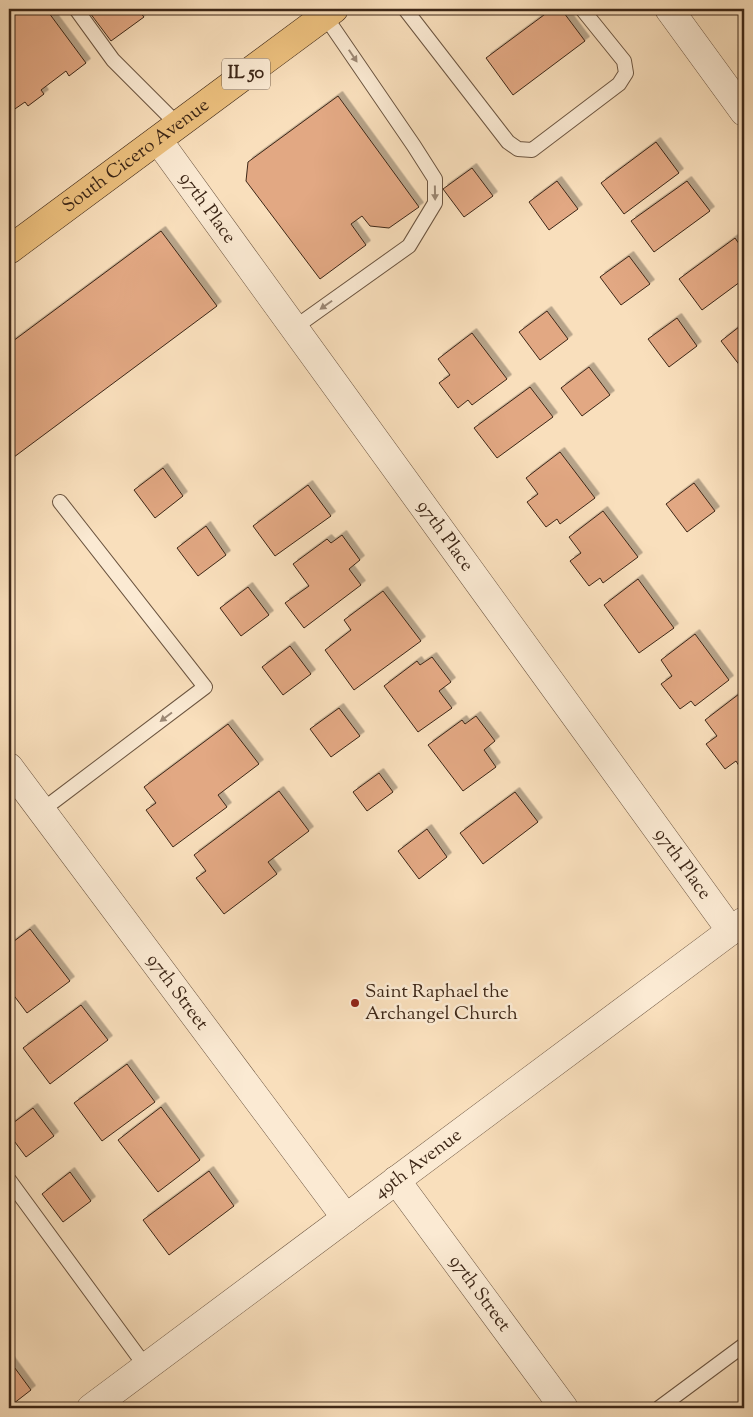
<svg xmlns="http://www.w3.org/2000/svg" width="753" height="1417" font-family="'Sorts Mill Goudy',serif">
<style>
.building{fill:#e2a883;stroke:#3d2717;filter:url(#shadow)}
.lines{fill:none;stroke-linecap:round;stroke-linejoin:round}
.service-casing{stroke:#6c5540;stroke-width:16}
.minor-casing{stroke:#6c5540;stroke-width:29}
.primary-casing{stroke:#3d2717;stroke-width:29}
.service{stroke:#fbead3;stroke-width:14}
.minor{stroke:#fbead3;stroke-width:28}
.primary{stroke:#ecc07e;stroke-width:28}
.oneway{fill:#9c8875}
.poi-dot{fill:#8f2418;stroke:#fbead3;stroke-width:2}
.labels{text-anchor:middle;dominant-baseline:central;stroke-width:5;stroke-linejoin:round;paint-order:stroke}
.shield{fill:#fbead3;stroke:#76624f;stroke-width:1}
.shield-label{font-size:18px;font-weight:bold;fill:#3d2717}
.street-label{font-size:19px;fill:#3d2717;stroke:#fbead3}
.poi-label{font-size:19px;fill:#3d2717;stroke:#fbead3;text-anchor:start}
</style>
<defs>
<filter id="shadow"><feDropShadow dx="4.5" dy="-4.5" stdDeviation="0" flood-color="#0004"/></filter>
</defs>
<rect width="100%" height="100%" fill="#f9dfbc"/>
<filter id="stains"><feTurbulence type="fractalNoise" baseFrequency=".004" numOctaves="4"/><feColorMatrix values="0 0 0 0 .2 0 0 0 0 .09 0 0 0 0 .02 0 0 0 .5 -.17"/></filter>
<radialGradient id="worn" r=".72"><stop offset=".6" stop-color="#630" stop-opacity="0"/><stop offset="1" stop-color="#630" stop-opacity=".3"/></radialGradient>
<g class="building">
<polygon points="9,9 46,9 86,63 69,76 66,71 41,90 44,94 28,106 25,102 9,113"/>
<polygon points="87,9 137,9 144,17 111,41"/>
<polygon points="552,9 561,9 585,41 513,95 486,58"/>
<polygon points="338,96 419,207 389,228 370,226 362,216 351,224 366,245 320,279 246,181 248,162"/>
<polygon points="656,142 679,173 624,214 601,183"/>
<polygon points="472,168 493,196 464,217 443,189"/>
<polygon points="557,181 578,209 549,230 529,202"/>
<polygon points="687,181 710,211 654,252 631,221"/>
<polygon points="161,231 217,306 10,460 9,458 9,344"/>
<polygon points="735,238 744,251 744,279 702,310 679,279"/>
<polygon points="629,256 650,284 621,305 600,277"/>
<polygon points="547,311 568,339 540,360 519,332"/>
<polygon points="677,318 697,346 669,367 648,339"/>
<polygon points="744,323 744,371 721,341"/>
<polygon points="472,333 507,379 472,405 468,400 458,408 439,383 450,375 438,359"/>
<polygon points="589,367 610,395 582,416 561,388"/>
<polygon points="530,387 553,417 497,458 474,428"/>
<polygon points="560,452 595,498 560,524 557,519 546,527 527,502 538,494 526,478"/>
<polygon points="163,468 183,496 155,518 134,490"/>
<polygon points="694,483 715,511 687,532 666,504"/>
<polygon points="308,485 331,516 275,556 253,526"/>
<polygon points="603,511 638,557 603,583 600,578 589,586 570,561 581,553 569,537"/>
<polygon points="206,526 226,555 198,576 177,548"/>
<polygon points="342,535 360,560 349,569 361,585 304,628 285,603 309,586 293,564 327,539 331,543"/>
<polygon points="638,579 674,628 639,653 604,605"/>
<polygon points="248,587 269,615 241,636 220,608"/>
<polygon points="383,591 421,641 354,690 325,650 351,630 344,620"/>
<polygon points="695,634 729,680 695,706 691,701 680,709 661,684 672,676 661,660"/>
<polygon points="290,646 311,674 283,695 262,667"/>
<polygon points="432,657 451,682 439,691 452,708 418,732 384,686 417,661 420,665"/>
<polygon points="739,694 744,700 744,762 739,766 736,761 725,769 706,744 717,736 705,720"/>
<polygon points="339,708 360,736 331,757 310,729"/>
<polygon points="476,716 495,741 484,750 496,767 463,791 428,745 462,720 465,724"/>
<polygon points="228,724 259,764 218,795 227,807 173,847 146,810 156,803 144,787"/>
<polygon points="379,773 393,792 367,811 353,792"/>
<polygon points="279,791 309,831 268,862 277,874 224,914 196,878 206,871 194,855"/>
<polygon points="515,792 538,822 483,864 460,833"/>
<polygon points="427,829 447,857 419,879 398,851"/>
<polygon points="30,929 70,981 27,1013 9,989 9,945"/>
<polygon points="81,1005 108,1040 50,1084 23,1048"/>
<polygon points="127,1064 155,1102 102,1141 74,1103"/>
<polygon points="161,1107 200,1160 158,1192 118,1140"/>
<polygon points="33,1108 54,1136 26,1157 9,1134 9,1126"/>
<polygon points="209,1171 234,1206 169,1255 143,1220"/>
<polygon points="70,1172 91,1201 63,1222 42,1194"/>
<polygon points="9,1360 31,1390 9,1407"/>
</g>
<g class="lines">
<defs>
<g id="service">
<polyline points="76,9 113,60 178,125"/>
<polyline points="405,9 508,142 518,149 532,150 619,84 626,73 624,61 582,9"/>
<polyline points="294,328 409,246 435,203 435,179 414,146 325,16"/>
<polyline points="41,811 205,687 60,502"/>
<polyline points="9,1180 146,1367"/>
<polyline points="659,1408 744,1345"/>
</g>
<g id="minor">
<polyline points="669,9 744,112"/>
<path id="s1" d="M158 140 731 931"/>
<path id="s2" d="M9 767 346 1218"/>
<path id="s3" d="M396 1180 564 1408"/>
<path id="s4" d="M91 1408 744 921"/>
</g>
<g id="primary">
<path id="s5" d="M9 250 334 9"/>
</g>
</defs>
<use href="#service" class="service-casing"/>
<use href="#minor" class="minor-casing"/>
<use href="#primary" class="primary-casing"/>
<use href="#service" class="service"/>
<use href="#minor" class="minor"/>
<use href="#primary" class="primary"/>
</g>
<defs><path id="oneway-solid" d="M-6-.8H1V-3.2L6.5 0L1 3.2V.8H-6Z" transform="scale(1.25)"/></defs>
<g class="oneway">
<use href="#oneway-solid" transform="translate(353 56) rotate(56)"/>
<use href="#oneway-solid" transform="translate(435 193) rotate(89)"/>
<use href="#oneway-solid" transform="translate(326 305) rotate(145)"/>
<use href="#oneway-solid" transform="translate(166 717) rotate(143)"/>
</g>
<circle class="poi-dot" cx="355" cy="1003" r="5"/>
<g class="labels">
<rect class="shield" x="222" y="58.5" width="48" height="31" rx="4"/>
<g class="shield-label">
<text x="246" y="74">IL 50</text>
</g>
<g class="street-label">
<text stroke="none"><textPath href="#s5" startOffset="158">South Cicero Avenue</textPath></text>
<text stroke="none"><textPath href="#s1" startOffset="84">97th Place</textPath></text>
<text stroke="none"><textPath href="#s1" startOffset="489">97th Place</textPath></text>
<text stroke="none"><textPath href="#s1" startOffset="894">97th Place</textPath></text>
<text stroke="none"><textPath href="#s2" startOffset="281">97th Street</textPath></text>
<text stroke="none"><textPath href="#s4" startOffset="408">49th Avenue</textPath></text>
<text stroke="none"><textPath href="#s3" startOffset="141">97th Street</textPath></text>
</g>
<g class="poi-label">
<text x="365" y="992">Saint Raphael the<tspan x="365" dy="22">Archangel Church</tspan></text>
</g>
</g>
<rect width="753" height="1417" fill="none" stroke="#f9dfbc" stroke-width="30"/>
<rect x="10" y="10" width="733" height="1397" fill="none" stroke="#3d2717" stroke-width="2.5"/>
<rect x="15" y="15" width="723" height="1387" fill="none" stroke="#3d2717"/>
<rect width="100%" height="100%" filter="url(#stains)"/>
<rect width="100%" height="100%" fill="url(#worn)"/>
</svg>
